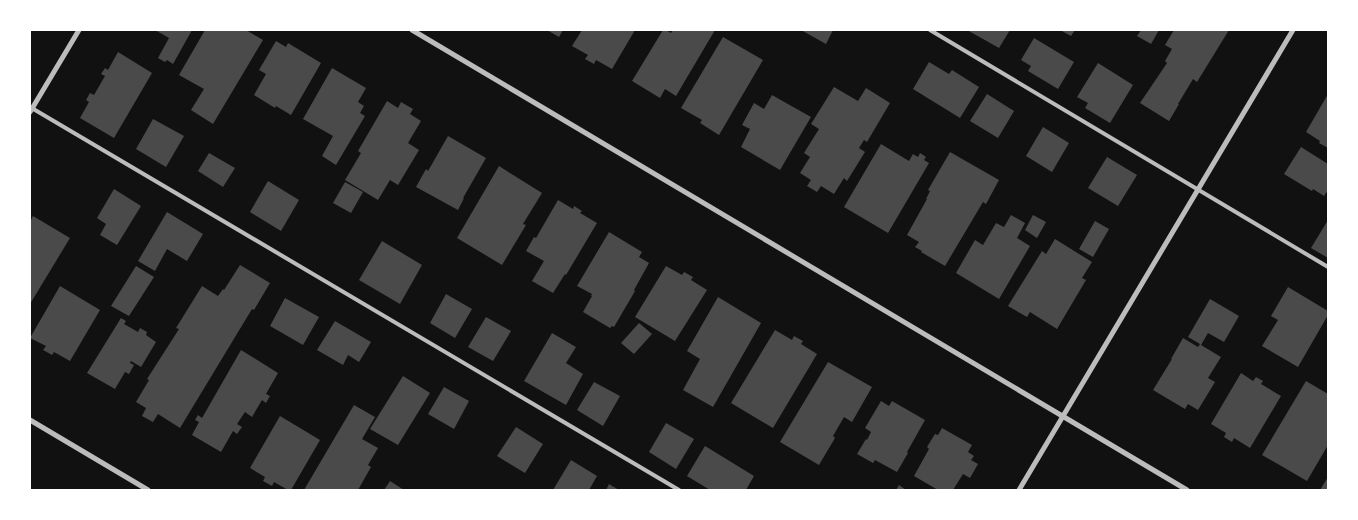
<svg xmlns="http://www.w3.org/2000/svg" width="1358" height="520" font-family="'PT Serif',serif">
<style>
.building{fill:#4a4a4a}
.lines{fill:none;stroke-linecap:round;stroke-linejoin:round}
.service{stroke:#bcbcbc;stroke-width:4}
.minor{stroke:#bcbcbc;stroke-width:5}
</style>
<rect width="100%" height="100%" fill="#111"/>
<g class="building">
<polygon points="155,30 192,30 173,64 167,60 165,62 158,58 169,38"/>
<polygon points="205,30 246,30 263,40 213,124 191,110 204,89 179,75"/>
<polygon points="547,30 563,30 559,37"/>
<polygon points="582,30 635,30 612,69 596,60 594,64 585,59 588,55 572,46"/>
<polygon points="663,30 666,30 671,33 673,30 715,30 676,96 665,89 660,98 632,81"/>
<polygon points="801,30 833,30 826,44"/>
<polygon points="967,30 1010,30 999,48"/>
<polygon points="1060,30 1075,30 1071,36"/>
<polygon points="1141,30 1159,30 1151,44 1137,36"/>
<polygon points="1174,30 1229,30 1197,82 1193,79 1178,104 1179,104 1169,121 1140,103 1167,63 1165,61 1172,49 1165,45"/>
<polygon points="723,37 763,60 719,135 700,123 702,120 681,108"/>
<polygon points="1034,38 1074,62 1058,89 1028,71 1031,66 1021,60"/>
<polygon points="276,41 286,47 288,43 321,63 291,115 276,106 275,108 254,95 266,74 259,70"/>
<polygon points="118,52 152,73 114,138 80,118 89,102 86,100 90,93 94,95 105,76 101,74 105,68 108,70"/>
<polygon points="929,62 949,74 952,70 979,87 960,118 913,89"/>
<polygon points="1098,63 1133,85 1110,123 1085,108 1088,103 1077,97"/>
<polygon points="332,68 366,88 358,102 364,106 360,113 365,116 336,165 322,156 333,136 303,119"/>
<polygon points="834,87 858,101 866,88 890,103 867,142 864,140 859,148 865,152 847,181 844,178 834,194 821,186 817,192 807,186 811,180 800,173 810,157 804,153 819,129 811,124"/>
<polygon points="987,94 1014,111 998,138 970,121"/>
<polygon points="1328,94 1328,148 1319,143 1320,141 1306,132"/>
<polygon points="772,95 811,117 780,170 741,147 750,129 742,125 754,103 764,109"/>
<polygon points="387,101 398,108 401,102 413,109 410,114 421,121 408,143 419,150 398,185 390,180 378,200 345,180 361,153 358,151"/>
<polygon points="153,119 184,136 166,167 136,149"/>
<polygon points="1043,127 1069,143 1052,172 1026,156"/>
<polygon points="448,136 486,158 463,198 464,198 458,210 416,187 426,169 428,171"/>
<polygon points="881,144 909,161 913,154 918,157 920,153 926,157 924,160 929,163 888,233 844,207"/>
<polygon points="1301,147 1328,164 1328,190 1324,196 1313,189 1312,191 1284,174"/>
<polygon points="950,152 999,180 986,204 983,202 945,266 921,252 922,251 915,247 919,242 907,235 927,199 926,199 930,191 928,190"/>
<polygon points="209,153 235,168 223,187 198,171"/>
<polygon points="1107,157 1137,175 1118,206 1088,188"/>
<polygon points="499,166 542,193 523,224 526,225 502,265 457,238"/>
<polygon points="268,181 299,200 281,231 250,212"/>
<polygon points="345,182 363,192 351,213 333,203"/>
<polygon points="114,189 141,206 117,245 100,235 106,224 97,218"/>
<polygon points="558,200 573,209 574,206 582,211 580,213 597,223 566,275 565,274 553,293 532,281 544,261 526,251 534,237 536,238"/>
<polygon points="167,212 203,234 187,261 167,249 155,271 138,261"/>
<polygon points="1011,215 1025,223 1017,238 1030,246 999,299 956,273 975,240 983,245 996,223 1004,227"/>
<polygon points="1033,215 1046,222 1037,238 1025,230"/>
<polygon points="33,216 70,238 30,304 30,222"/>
<polygon points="1328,220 1328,258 1311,248"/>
<polygon points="1095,221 1109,229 1093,257 1079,249"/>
<polygon points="609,232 642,252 639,257 649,263 634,290 635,291 614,327 612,326 610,328 583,312 592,296 591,296 592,294 577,286"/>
<polygon points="1055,239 1092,262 1082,278 1086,280 1057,329 1030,312 1027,317 1008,306 1042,251 1046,254"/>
<polygon points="382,241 422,265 400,304 359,280"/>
<polygon points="240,265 270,283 254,310 252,309 180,428 158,414 153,422 142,416 146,408 136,402 149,380 147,379 179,329 176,328 202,286 218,296 223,289 224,290"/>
<polygon points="136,266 154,277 129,316 111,306"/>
<polygon points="666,266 682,275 684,272 693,277 691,280 707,290 675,341 635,317"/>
<polygon points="60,286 100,310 70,361 54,352 52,355 43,350 46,346 30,338"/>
<polygon points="1288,287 1328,311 1328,315 1298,367 1262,346 1278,320 1271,316"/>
<polygon points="446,294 472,309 455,338 430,323"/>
<polygon points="718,297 761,323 713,407 683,390 700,359 687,351"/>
<polygon points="285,298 319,317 303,345 270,326"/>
<polygon points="1210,299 1239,316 1224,342 1208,333 1201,345 1221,357 1208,378 1215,382 1198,410 1188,404 1185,409 1153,390 1172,359 1171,359 1183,338 1198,347 1200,344 1188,337"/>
<polygon points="486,317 511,331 493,361 468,347"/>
<polygon points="121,318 126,321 124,324 138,332 140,328 147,332 146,335 156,342 141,367 131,361 130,363 134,365 129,374 125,372 115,389 87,373"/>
<polygon points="335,321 371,342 359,362 348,355 343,365 317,350"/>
<polygon points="639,323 652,334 634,354 621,343"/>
<polygon points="775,330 792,340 794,336 803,341 801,344 817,354 773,428 731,403"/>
<polygon points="552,333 576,347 566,363 583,374 566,405 524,381"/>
<polygon points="241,350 278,373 266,394 270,396 266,403 262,400 252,417 245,412 237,424 242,427 237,434 233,431 221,452 192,435 199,422 195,420 198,415 202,418"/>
<polygon points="828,362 872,387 852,422 844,417 833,436 835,438 819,465 780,442"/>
<polygon points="1241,373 1253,381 1256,377 1263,381 1261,384 1281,396 1250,448 1234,438 1232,442 1224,437 1226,433 1211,424"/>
<polygon points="403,376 430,393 398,445 370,429"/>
<polygon points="1306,381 1328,394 1328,445 1307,481 1262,455"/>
<polygon points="594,382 620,396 603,426 577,410"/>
<polygon points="444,387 469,401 454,429 428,414"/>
<polygon points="881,401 889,406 892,401 925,420 907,452 908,453 897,472 875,460 873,463 857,454 866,439 867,440 871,432 865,428"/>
<polygon points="354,405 375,417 362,439 378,448 368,465 371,467 358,490 304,490"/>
<polygon points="280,416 320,440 291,490 288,490 274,482 272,486 263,481 265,477 250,468"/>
<polygon points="666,423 694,439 676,469 649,452"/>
<polygon points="516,427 543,444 525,473 497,456"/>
<polygon points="942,428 972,445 968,452 974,456 971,460 978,464 970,478 963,474 953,490 938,490 914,476 929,449 927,447 935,434 938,435"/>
<polygon points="705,446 754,476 746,490 710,490 687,476"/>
<polygon points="571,460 597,476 589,490 553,490"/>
<polygon points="1328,477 1328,490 1320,490"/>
<polygon points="390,481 404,490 384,490"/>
<polygon points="609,484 619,490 606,490"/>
<polygon points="899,485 906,490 896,490"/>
</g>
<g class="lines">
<g class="service">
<polyline points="930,30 1328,267"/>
<polyline points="30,107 679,490"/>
</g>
<g class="minor">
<polyline points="412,30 1187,490"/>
<polyline points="30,112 79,30"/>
<polyline points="30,420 148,490"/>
<polyline points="1019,490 1293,30"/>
</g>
</g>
<rect width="1358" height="520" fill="none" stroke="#ffffff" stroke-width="62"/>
</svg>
